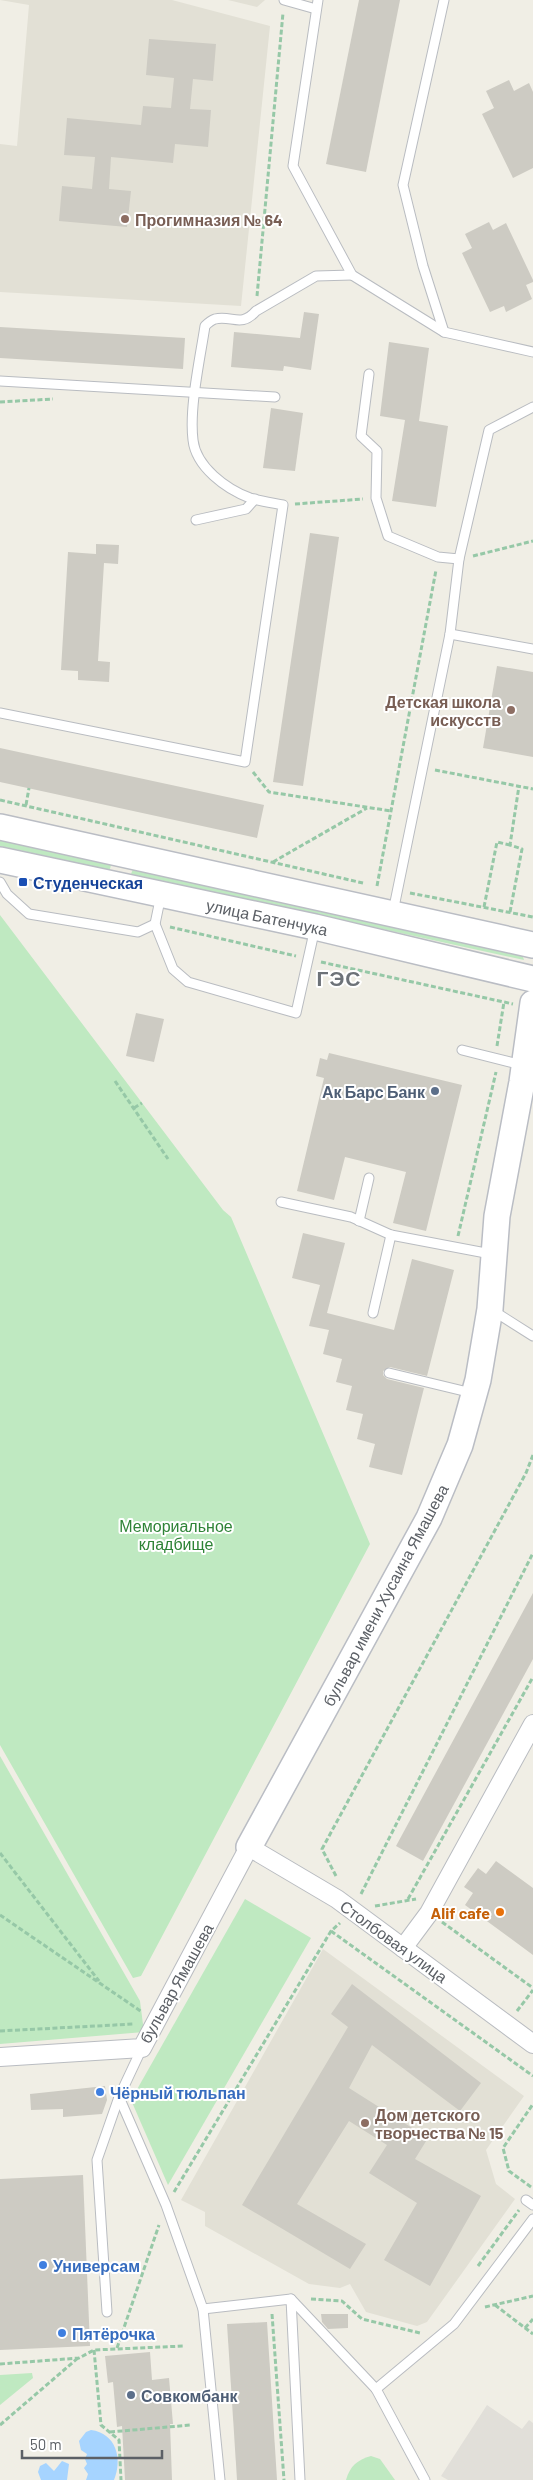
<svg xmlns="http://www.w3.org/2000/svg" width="533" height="2480" font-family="Barlow,sans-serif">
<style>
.industrial{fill:#e1dfd9}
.education{fill:#e2e0d5}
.green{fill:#bfe9c1}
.water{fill:#a6d4ff}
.building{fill:#cdcbc3}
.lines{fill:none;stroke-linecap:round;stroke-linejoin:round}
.lane-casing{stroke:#b9bcc1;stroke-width:11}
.street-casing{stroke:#b9bcc1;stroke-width:20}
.secondary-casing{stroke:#babdc4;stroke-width:28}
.path{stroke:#96c8a7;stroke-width:3;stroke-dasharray:5 2.5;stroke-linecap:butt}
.lane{stroke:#fff;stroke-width:9}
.street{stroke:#fff;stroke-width:18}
.secondary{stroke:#fff;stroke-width:25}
.education-dot{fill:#8d6e63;stroke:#fff;stroke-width:2}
.transit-dot{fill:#1a4fb4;stroke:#fff;stroke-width:2}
.service-dot{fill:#5c6f8a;stroke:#fff;stroke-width:2}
.food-dot{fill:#e8710a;stroke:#fff;stroke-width:2}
.shop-dot{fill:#3f7fe0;stroke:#fff;stroke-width:2}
.labels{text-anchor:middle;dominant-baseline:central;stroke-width:4;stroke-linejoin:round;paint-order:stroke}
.education-label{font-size:16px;font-weight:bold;fill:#785e54;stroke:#fff;text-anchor:start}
.transit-label{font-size:16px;font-weight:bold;fill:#164399;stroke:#fff;text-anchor:start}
.street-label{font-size:16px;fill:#5c6066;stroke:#fff}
.service-label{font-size:16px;font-weight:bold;fill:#4e5e75;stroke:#fff;text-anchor:end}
.park-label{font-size:16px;fill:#2e8336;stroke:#fff}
.food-label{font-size:16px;font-weight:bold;fill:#c56008;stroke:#fff;text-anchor:end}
.shop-label{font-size:16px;font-weight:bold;fill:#366cbe;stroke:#fff;text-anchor:start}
.district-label{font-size:21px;font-weight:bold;letter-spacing:1px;fill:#6d7278;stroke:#fff}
</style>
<rect width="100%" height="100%" fill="#f0eee5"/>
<polygon class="industrial" points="487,2405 522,2429 529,2420 533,2423 533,2480 448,2480 441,2476"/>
<g class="education">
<polygon points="0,0 172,0 270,26 241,306 0,292 0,144 17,146 29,5"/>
<polygon points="228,0 265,0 257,7"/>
<polygon points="323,1949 524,2096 486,2150 496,2184 515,2199 427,2322 417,2326 366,2312 350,2284 340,2288 309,2284 205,2226 205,2212 181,2200"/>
</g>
<g class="green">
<polygon points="0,839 107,862 111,865 110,869 106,869 0,846"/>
<polygon points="133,869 522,954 524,960 131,874"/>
<polygon points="0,915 223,1210 231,1217 370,1544 141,1976 133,1978 0,1745"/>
<polygon points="0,1756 140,2001 144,2032 0,2044"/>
<polygon points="245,1899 311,1938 168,2185 131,2100"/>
<polygon points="32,2373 33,2378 0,2405 0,2375"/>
<path d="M371 2456 380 2459 395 2480H346C350 2466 357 2460 371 2456Z"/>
</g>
<g class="water">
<path d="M91 2430C116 2433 123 2459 114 2480H86L88 2474 84 2468 87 2464 85 2459 87 2454 81 2450 79 2441 86 2432Z"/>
<polygon points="62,2461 69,2464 67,2480 41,2480 38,2472 40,2466 46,2463 54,2471"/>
</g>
<g class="building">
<polygon points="359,0 400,0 366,172 326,164"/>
<polygon points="149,39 216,44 213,81 193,79 190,109 211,110 208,147 175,144 173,163 111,157 109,189 131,191 127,227 59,221 62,186 92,189 95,157 64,155 67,118 141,125 143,106 171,108 174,78 146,75"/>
<polygon points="509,80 514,91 529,83 533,92 533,168 513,178 482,114 494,108 486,91"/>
<polygon points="489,222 493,230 506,223 533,280 533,282 526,285 532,299 506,312 504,306 490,312 462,253 472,248 465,234"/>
<polygon points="304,312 319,314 311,370 284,366 283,371 231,367 234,332 300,338"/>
<polygon points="0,327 185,338 183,369 0,358"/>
<polygon points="389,342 429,348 419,421 448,426 436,507 392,501 405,420 380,416"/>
<polygon points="271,408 303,413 295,471 263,468"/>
<polygon points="310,533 339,537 303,786 273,782"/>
<polygon points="96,544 119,545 118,564 104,563 98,661 110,662 109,682 78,680 78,671 61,670 68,552 96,554"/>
<polygon points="497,666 533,672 533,757 483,748"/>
<polygon points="0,748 264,805 257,838 0,782"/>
<polygon points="136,1013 164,1019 154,1062 126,1056"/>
<polygon points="329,1053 462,1085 426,1231 393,1223 406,1172 345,1157 334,1200 297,1191 324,1078 316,1076 320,1058 327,1060"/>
<polygon points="303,1233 345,1243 327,1313 394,1330 412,1259 454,1270 427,1376 390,1367 383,1371 383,1375 387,1379 424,1388 402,1475 369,1467 375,1444 357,1439 363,1414 346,1410 352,1386 336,1382 342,1359 323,1354 329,1330 309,1326 320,1285 292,1278"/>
<polygon points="533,1593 533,1659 423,1861 396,1846"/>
<polygon points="496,1861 533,1888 533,1955 465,1905 473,1893 464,1887 478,1868 486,1874"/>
<polygon points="352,1984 481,2083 460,2111 372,2045 349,2088 428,2138 415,2159 481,2196 430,2286 384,2260 417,2203 369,2173 387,2145 349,2121 297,2204 366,2244 350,2269 242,2205 348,2027 331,2014"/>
<polygon points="105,2086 107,2100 102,2114 63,2117 63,2109 31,2110 30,2094"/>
<polygon points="83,2175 90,2346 0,2350 0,2179"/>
<polygon points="321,2314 348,2314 348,2328 328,2329 322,2322"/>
<polygon points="267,2322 277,2480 237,2480 227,2324"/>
<polygon points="150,2352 152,2380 169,2378 173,2424 170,2424 172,2480 125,2480 122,2426 117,2427 113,2382 108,2383 105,2356"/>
</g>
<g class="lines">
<defs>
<g id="lane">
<polyline points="284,0 316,9"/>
<polyline points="318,0 293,166 352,275 444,332 533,352"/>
<polyline points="444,0 403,185 423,266 444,332"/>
<polyline points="369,374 361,436 377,451 376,498 388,536 438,557 459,559"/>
<polyline points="0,381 275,397"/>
<polyline points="196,520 246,509 255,499"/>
<polyline points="450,634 533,649"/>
<path d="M0 713 245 762 283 505C273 503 260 501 250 498 226 489 196 467 193 440 189 408 200 359 205 326 207 324 212 320 215 319 232 315 241 328 256 311L316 276 352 275"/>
<polyline points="0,882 7,894 29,914 138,932 155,924"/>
<polyline points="161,895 155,924 173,969 188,982 296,1013 315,928"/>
<polyline points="393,912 450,634 459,559 489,430 533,407"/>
<polyline points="462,1050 522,1065"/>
<polyline points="281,1202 351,1217 391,1235 491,1254"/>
<polyline points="359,1221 369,1178"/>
<polyline points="492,1310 533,1336"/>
<polyline points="373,1313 391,1235"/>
<polyline points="389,1373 472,1393"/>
<polyline points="119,2097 166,2205 203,2309 291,2299 300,2480"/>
<polyline points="526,2200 533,2205"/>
<polyline points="291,2299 376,2389 425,2480"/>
<polyline points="203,2309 220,2480"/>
<polyline points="107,2312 97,2160 119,2097 142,2048"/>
<polyline points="376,2389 454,2324 533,2219"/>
</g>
<g id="street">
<polyline points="403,1948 429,1913 533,1724"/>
<polyline points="0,2057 142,2048 249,1847 337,1899 533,2044"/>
</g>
<g id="secondary">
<polyline points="0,827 533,945"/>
<polyline points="0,860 315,927 533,979"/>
<polyline points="249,1847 429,1518 460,1445 478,1380 490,1309 497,1216 522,1082 533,1003"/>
</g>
</defs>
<use href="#lane" class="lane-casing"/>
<use href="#street" class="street-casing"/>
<use href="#secondary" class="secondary-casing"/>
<g class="path">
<polyline points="257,296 283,13"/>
<polyline points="0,402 53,399"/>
<polyline points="295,504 363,499"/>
<polyline points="473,556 533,541"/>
<polyline points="435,770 533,789"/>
<polyline points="253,772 269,792 391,811"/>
<polyline points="0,800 363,883"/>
<polyline points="26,805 29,788"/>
<polyline points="273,862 367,808"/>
<polyline points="377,886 436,570"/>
<polyline points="410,893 533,917"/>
<polyline points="484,907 497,842 510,845"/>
<polyline points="510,912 522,849 510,845 519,786"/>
<polyline points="170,927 296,956"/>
<polyline points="321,962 513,1004"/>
<polyline points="497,1046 504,1002"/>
<polyline points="115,1081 168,1159"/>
<polyline points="134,1108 142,1103"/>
<polyline points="458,1236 496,1072"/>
<polyline points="0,1853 99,1981"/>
<polyline points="336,1876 322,1849 526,1473 533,1455"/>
<polyline points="361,1894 533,1553"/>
<polyline points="408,1899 533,1677"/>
<polyline points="375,1906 416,1899"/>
<polyline points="0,1915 142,2012"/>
<polyline points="442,1922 533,1988"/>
<polyline points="331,1931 533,2076"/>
<polyline points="517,2011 533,1990"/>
<polyline points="0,2031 134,2024"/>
<polyline points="531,2187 509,2171 503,2148 533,2104"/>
<polyline points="174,2192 331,1931 340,1923"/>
<polyline points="478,2266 519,2210"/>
<polyline points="311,2299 342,2301 362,2319 420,2333"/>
<polyline points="495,2305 533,2334"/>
<polyline points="485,2307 533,2296"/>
<polyline points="272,2314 284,2480"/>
<polyline points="525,2328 533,2319"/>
<polyline points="117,2348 159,2225"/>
<polyline points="94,2350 101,2425 119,2440 121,2480"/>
<polyline points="0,2364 79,2358 94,2350 184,2346"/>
<polyline points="0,2425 78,2358"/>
<polyline points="110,2432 191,2425"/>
</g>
<use href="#lane" class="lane"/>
<use href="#street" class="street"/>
<use href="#secondary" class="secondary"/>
</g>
<g class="education-dot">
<circle cx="125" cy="219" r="5"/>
<circle cx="511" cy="710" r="5"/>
<circle cx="365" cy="2123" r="5"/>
</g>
<rect class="transit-dot" x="18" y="877" width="10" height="10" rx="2.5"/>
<g class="service-dot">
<circle cx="435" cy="1091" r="5"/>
<circle cx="131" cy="2395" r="5"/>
</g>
<circle class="food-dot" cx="500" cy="1912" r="5"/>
<g class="shop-dot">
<circle cx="100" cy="2092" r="5"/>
<circle cx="43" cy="2265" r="5"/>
<circle cx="62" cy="2333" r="5"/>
</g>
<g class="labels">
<g class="education-label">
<text x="135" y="219">Прогимназия № 64</text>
<text x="501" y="701" text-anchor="end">Детская школа<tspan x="501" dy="18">искусств</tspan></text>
<text x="375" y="2114">Дом детского<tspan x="375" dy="18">творчества № 15</tspan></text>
</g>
<g class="transit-label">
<text x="33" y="882">Студенческая</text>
</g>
<g class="street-label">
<text transform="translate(267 917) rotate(12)">улица Батенчука</text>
<text transform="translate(385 1595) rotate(-62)">бульвар имени Хусаина Ямашева</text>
<text transform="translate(394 1941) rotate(36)">Столбовая улица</text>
<text transform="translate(176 1983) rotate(-61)">бульвар Ямашева</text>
</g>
<g class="service-label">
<text x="425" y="1091">Ак Барс Банк</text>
<text x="141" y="2395" text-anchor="start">Совкомбанк</text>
</g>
<g class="park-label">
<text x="176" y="1525">Мемориальное<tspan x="176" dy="18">кладбище</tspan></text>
</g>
<g class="food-label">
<text x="490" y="1912">Alif cafe</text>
</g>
<g class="shop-label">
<text x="110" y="2092">Чёрный тюльпан</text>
<text x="53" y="2265">Универсам</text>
<text x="72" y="2333">Пятёрочка</text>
</g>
<g class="district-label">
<text x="339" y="977">ГЭС</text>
</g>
</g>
<path d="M22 2450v8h140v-8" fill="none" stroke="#5c6066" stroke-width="2.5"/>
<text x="30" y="2450" font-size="15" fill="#5c6066" stroke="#ffffff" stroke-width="4" paint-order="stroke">50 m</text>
</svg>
